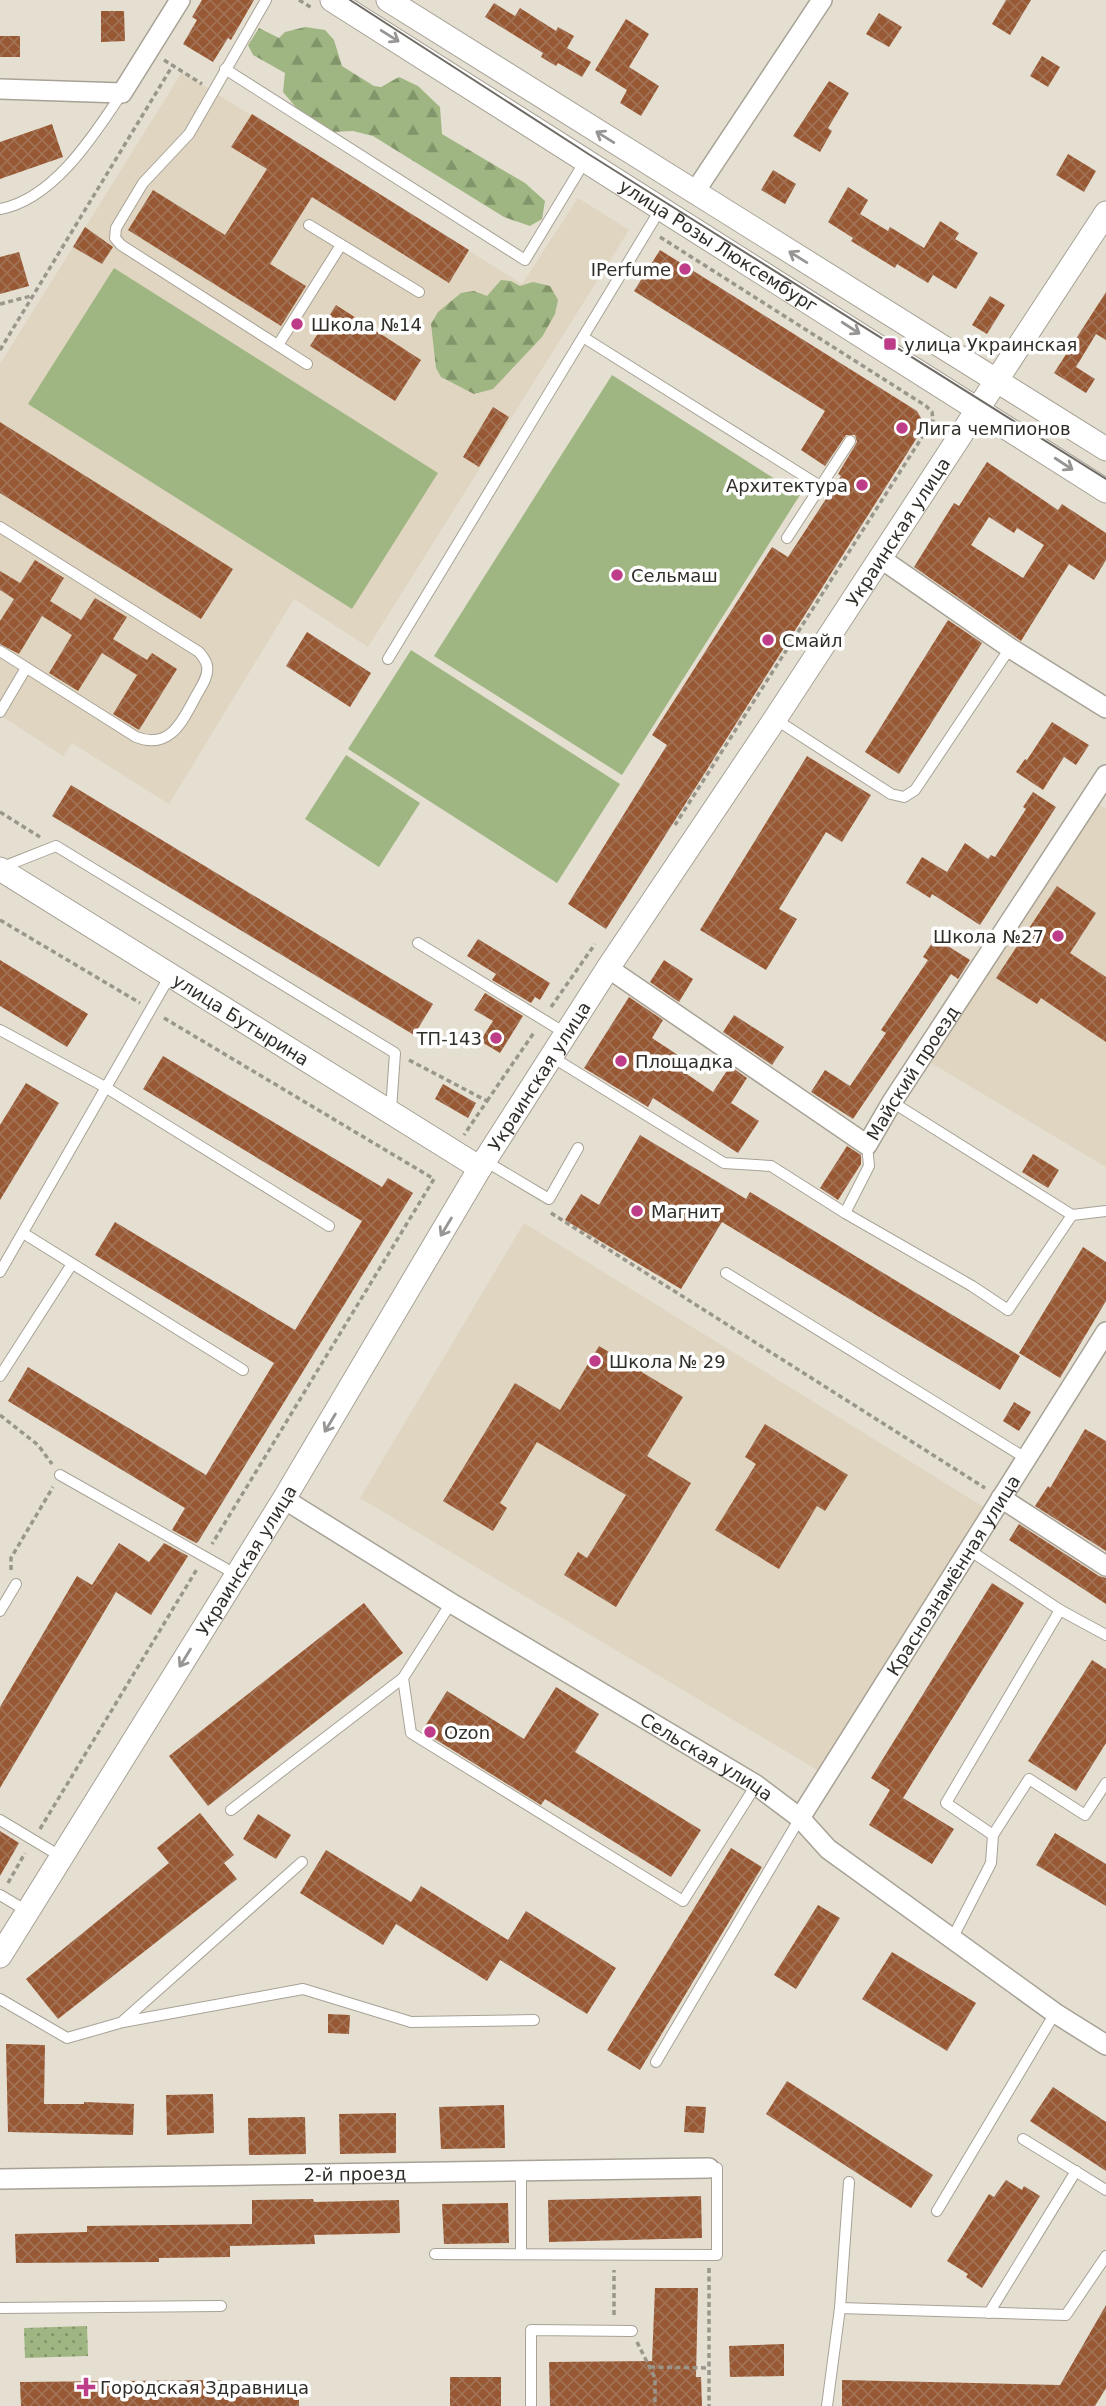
<svg xmlns="http://www.w3.org/2000/svg" width="1106" height="2406" font-family="'DejaVu Sans',sans-serif">
<style>
.built{fill:#dfd5c1}
.green{fill:url(#green-dots)}
.forest{fill:url(#forest-firs)}
.pitch{fill:#9fb682}
.building{fill:url(#building-cross-hatch);fill-rule:evenodd}
.lines{fill:none;stroke-linecap:round;stroke-linejoin:round}
.service-casing{stroke:#a8a296;stroke-width:12}
.minor-casing{stroke:#a8a296;stroke-width:22}
.tertiary-casing{stroke:#a8a296;stroke-width:25}
.path{stroke:#9a968c;stroke-width:3.5;stroke-dasharray:5 3.5;stroke-linecap:butt}
.service{stroke:#fff;stroke-width:10}
.minor{stroke:#fff;stroke-width:19}
.tertiary{stroke:#fff;stroke-width:23}
.tram{stroke:#706c65;stroke-width:2}
.oneway{stroke:#989694}
.poi-dot{fill:#be3d88;stroke:#fff;stroke-width:2.5}
.labels{text-anchor:middle;dominant-baseline:central;stroke-width:7;stroke-linejoin:round;paint-order:stroke}
.street-label{font-size:18px;fill:#302e29;stroke:#fff}
.poi-label{font-size:18px;fill:#302e29;stroke:#fff;text-anchor:start}
</style>
<defs>
<pattern id="green-dots" width="8" height="8" patternUnits="userSpaceOnUse" patternTransform="scale(1.75)"><rect width="8" height="8" fill="#9fb682"/><path d="M2 2h.1M6 6h.1" fill="none" stroke="#82946a" stroke-width="1.8" stroke-linecap="round"/></pattern>
<pattern id="forest-firs" width="22" height="20" patternUnits="userSpaceOnUse" patternTransform="scale(1.75)"><rect width="22" height="20" fill="#9fb682"/><path d="M5 1l3.5 6h-7zM16 11l3.5 6h-7z" fill="#82946a"/></pattern>
<pattern id="building-cross-hatch" width="8" height="8" patternUnits="userSpaceOnUse" patternTransform="scale(1.75)"><rect width="8" height="8" fill="#975833"/><path d="M0 0l8 8M0 8l8-8" fill="none" stroke="#a27256"/></pattern>
</defs>
<rect width="100%" height="100%" fill="#e5dfd2"/>
<g class="built">
<polygon points="182,72 522,284 578,198 629,230 368,647 294,599 169,804 72,743 63,756 0,715 0,364"/>
<polygon points="1094,801 1106,809 1106,1167 931,1063"/>
<polygon points="524,1223 987,1509 819,1771 360,1498"/>
</g>
<polygon class="green" points="87,2326 88,2356 25,2358 24,2328"/>
<g class="forest">
<polygon points="305,27 325,30 334,40 342,66 374,86 381,87 399,77 418,86 440,107 442,134 525,183 545,201 542,219 530,226 504,217 373,136 353,131 331,132 304,117 283,92 285,73 253,55 248,45 259,28 279,38 285,32"/>
<polygon points="501,280 511,281 520,286 533,282 550,286 558,300 555,314 542,337 493,389 474,394 441,377 436,368 431,324 438,312 461,293 474,291 487,296"/>
</g>
<g class="pitch">
<polygon points="114,268 438,473 352,609 28,404"/>
<polygon points="612,375 800,495 622,775 434,656"/>
<polygon points="411,650 620,784 557,883 348,749"/>
<polygon points="346,755 420,803 379,867 305,819"/>
</g>
<g class="building">
<polygon points="202,0 254,0 231,40 228,38 213,62 183,44 197,20 192,17"/>
<polygon points="1006,0 1031,0 1010,35 992,24"/>
<polygon points="494,3 515,16 520,8 556,31 558,27 574,36 567,48 591,62 582,77 558,63 556,66 541,57 543,53 485,17"/>
<polygon points="101,11 124,11 125,41 101,42"/>
<polygon points="879,13 902,27 889,47 866,34"/>
<polygon points="626,19 649,34 629,67 659,86 641,116 620,103 627,90 595,70"/>
<rect x="0" y="36" width="20" height="21"/>
<polygon points="1042,56 1060,67 1048,87 1030,76"/>
<polygon points="829,81 849,93 828,128 832,131 820,152 793,136"/>
<polygon points="252,114 469,250 449,283 312,197 270,264 306,286 281,326 128,230 153,190 225,235 267,169 231,147"/>
<polygon points="52,124 63,157 0,179 0,142"/>
<polygon points="1068,154 1096,171 1084,192 1056,175"/>
<polygon points="773,170 796,184 785,204 761,190"/>
<polygon points="848,187 868,200 860,214 888,231 890,227 924,248 940,221 959,233 955,239 978,253 956,289 933,275 928,283 897,264 895,268 851,241 853,238 828,222"/>
<polygon points="85,227 113,247 102,264 73,247"/>
<polygon points="660,250 917,411 921,418 923,424 920,433 606,929 568,904 667,745 652,735 772,547 788,557 841,476 838,474 857,442 855,435 846,435 825,466 801,450 825,411 634,291"/>
<polygon points="19,252 29,286 0,294 0,257"/>
<polygon points="1106,292 1106,340 1096,334 1076,367 1095,379 1086,393 1054,373"/>
<polygon points="990,296 1005,305 987,334 972,325"/>
<polygon points="336,305 421,360 395,401 310,346"/>
<polygon points="493,407 509,417 479,467 463,457"/>
<polygon points="0,422 233,569 201,619 0,493"/>
<path d="M987 462 1058 510 1062 504 1106 533V560L1094 580 1069 564 1021 641 914 567 954 503 959 506ZM989 517 1014 533 1017 528 1044 545 1023 578 971 545Z"/>
<polygon points="35,560 64,578 50,601 81,620 95,598 127,617 113,639 147,660 152,653 177,669 139,730 113,714 137,675 102,653 78,691 49,673 72,635 42,616 19,654 0,644 0,621 14,599 0,590 0,571 20,583"/>
<polygon points="948,620 982,643 899,774 865,752"/>
<polygon points="307,632 371,673 350,707 286,666"/>
<polygon points="1052,722 1089,745 1076,765 1064,757 1043,790 1016,772 1025,759 1027,760"/>
<polygon points="807,756 871,795 842,842 826,832 779,909 797,919 766,970 700,930"/>
<polygon points="71,785 433,1004 414,1035 52,816"/>
<polygon points="1033,792 1056,807 980,925 932,894 930,898 906,883 922,857 947,872 965,843 988,859 991,855 995,857 1026,809 1023,807"/>
<polygon points="1057,886 1096,913 1070,953 1106,977 1106,1042 1041,998 1037,1004 996,978"/>
<polygon points="935,938 970,960 958,979 951,974 853,1119 811,1092 825,1070 850,1086 886,1033 881,1030 928,960 923,957"/>
<polygon points="478,939 550,983 540,1000 535,997 531,1003 492,980 496,974 467,956"/>
<polygon points="0,960 88,1014 67,1047 0,1006"/>
<polygon points="664,960 693,979 679,1002 650,982"/>
<polygon points="485,993 523,1016 500,1053 480,1041 493,1021 474,1010"/>
<polygon points="629,997 663,1020 652,1038 684,1059 678,1068 713,1092 730,1066 747,1078 731,1103 759,1121 738,1153 653,1098 648,1107 584,1068"/>
<polygon points="734,1015 784,1047 772,1065 723,1032"/>
<polygon points="163,1056 382,1187 388,1178 413,1193 198,1542 196,1543 172,1530 185,1508 8,1401 28,1367 206,1475 274,1363 95,1255 115,1222 295,1330 362,1221 143,1089"/>
<polygon points="26,1083 59,1103 0,1200 0,1125"/>
<polygon points="443,1084 476,1103 468,1118 435,1099"/>
<polygon points="640,1135 746,1199 750,1192 1020,1356 1000,1390 722,1222 681,1289 565,1220 581,1194 599,1205"/>
<polygon points="847,1146 861,1155 861,1164 838,1200 820,1188"/>
<polygon points="1033,1154 1059,1170 1048,1188 1022,1172"/>
<polygon points="1083,1247 1106,1262 1106,1301 1060,1378 1019,1353"/>
<polygon points="599,1346 683,1397 647,1456 691,1483 616,1607 564,1575 578,1552 587,1558 626,1495 537,1442 500,1503 507,1508 493,1531 443,1501 515,1383 560,1410"/>
<polygon points="1014,1402 1031,1412 1019,1431 1003,1421"/>
<polygon points="765,1424 848,1475 825,1511 817,1506 779,1569 715,1530 756,1464 745,1457"/>
<polygon points="1085,1429 1106,1441 1106,1551 1035,1506 1048,1486 1050,1488"/>
<polygon points="1019,1524 1099,1576 1106,1578 1106,1604 1009,1540"/>
<polygon points="119,1543 149,1562 164,1543 188,1556 151,1615 116,1592 0,1788 0,1707 77,1576 92,1585"/>
<polygon points="992,1583 1024,1603 903,1798 954,1829 932,1864 869,1825 890,1790 871,1778"/>
<polygon points="364,1603 403,1653 208,1806 169,1756"/>
<polygon points="1092,1660 1106,1669 1106,1743 1076,1791 1028,1761"/>
<polygon points="556,1687 599,1714 575,1752 701,1830 671,1877 545,1799 541,1805 422,1731 447,1691 524,1739"/>
<polygon points="200,1813 234,1855 224,1863 237,1879 58,2019 26,1979 169,1863 157,1848"/>
<polygon points="258,1814 291,1835 276,1859 243,1839"/>
<polygon points="0,1831 19,1843 0,1876"/>
<polygon points="1055,1833 1106,1864 1106,1906 1036,1865"/>
<polygon points="731,1848 762,1867 640,2070 607,2050"/>
<polygon points="326,1850 411,1902 421,1886 508,1940 526,1911 616,1968 587,2014 500,1960 487,1981 396,1924 383,1945 300,1893"/>
<polygon points="818,1905 840,1918 796,1989 774,1975"/>
<polygon points="892,1952 976,2003 947,2051 862,1999"/>
<polygon points="328,2014 350,2015 349,2034 328,2033"/>
<polygon points="6,2044 45,2045 44,2104 84,2104 84,2102 134,2104 133,2135 8,2132"/>
<polygon points="787,2081 933,2175 911,2208 766,2114"/>
<polygon points="1053,2087 1106,2122 1106,2171 1030,2121"/>
<polygon points="213,2094 214,2133 167,2135 166,2095"/>
<polygon points="504,2105 505,2148 441,2149 439,2107"/>
<polygon points="686,2106 706,2107 704,2133 684,2132"/>
<polygon points="396,2113 396,2153 340,2154 339,2114"/>
<polygon points="305,2117 306,2154 249,2155 248,2118"/>
<polygon points="1006,2180 1022,2190 1024,2186 1040,2196 982,2288 966,2277 968,2274 947,2261 989,2194 994,2197"/>
<polygon points="701,2196 702,2238 549,2242 548,2200"/>
<polygon points="313,2199 314,2202 399,2200 400,2233 314,2235 315,2244 230,2246 230,2257 159,2258 159,2262 16,2263 15,2234 87,2232 87,2226 252,2224 252,2200"/>
<polygon points="508,2203 509,2243 444,2244 442,2204"/>
<polygon points="655,2288 698,2288 696,2377 701,2377 702,2406 550,2406 549,2362 652,2361"/>
<polygon points="1106,2305 1106,2388 1095,2406 842,2406 842,2380 1060,2385"/>
<polygon points="784,2344 784,2376 730,2377 729,2346"/>
<rect x="450" y="2377" width="51" height="29"/>
<polygon points="222,2380 222,2385 299,2384 299,2406 21,2406 20,2382"/>
</g>
<g class="lines">
<defs>
<g id="service">
<polyline points="266,0 189,134 143,183 116,228 115,238 121,245 307,364"/>
<polyline points="225,69 525,260 585,161"/>
<path d="M0 209C54 199 94 135 122 93"/>
<polyline points="309,225 419,292"/>
<polyline points="583,337 820,486"/>
<polyline points="278,345 341,245"/>
<path d="M0 527 199 652C203 657 206 660 207 666 209 676 201 687 196 696 182 722 170 750 136 737L0 651"/>
<polyline points="787,538 850,441"/>
<polyline points="388,659 661,208"/>
<polyline points="0,712 26,668"/>
<polyline points="775,719 891,794 904,797 915,790 1010,648"/>
<polyline points="0,868 56,846 395,1053 391,1110"/>
<polyline points="418,943 565,1033"/>
<polyline points="0,1030 105,1087 329,1226"/>
<polyline points="552,1057 724,1163 771,1166 845,1213 972,1286 1008,1310 1072,1215 1106,1211"/>
<polyline points="892,1102 1072,1215"/>
<polyline points="485,1161 549,1199 578,1148"/>
<polyline points="845,1213 869,1166 867,1145"/>
<polyline points="23,1233 243,1370"/>
<polyline points="0,1272 171,974"/>
<polyline points="726,1273 1027,1459"/>
<polyline points="0,1376 72,1264"/>
<polyline points="60,1475 237,1575"/>
<polyline points="969,1550 1060,1610"/>
<polyline points="451,1603 403,1678 411,1733 683,1901 756,1785"/>
<polyline points="0,1611 16,1584"/>
<polyline points="231,1810 403,1678"/>
<polyline points="0,1820 60,1856"/>
<polyline points="993,1835 946,1803 1060,1610 1106,1635"/>
<polyline points="0,1895 27,1911"/>
<polyline points="953,1937 991,1863 993,1835 1029,1779 1085,1815 1106,1783"/>
<polyline points="0,1999 67,2038 123,2022 303,1989 411,2022 534,2020"/>
<polyline points="123,2021 302,1862"/>
<polyline points="656,2062 800,1818"/>
<polyline points="1023,2139 1106,2190"/>
<polyline points="937,2211 1055,2013"/>
<polyline points="435,2254 717,2255 717,2168 710,2168"/>
<polyline points="521,2254 521,2170"/>
<polyline points="0,2308 221,2306"/>
<polyline points="840,2308 849,2182"/>
<polyline points="989,2313 1076,2171"/>
<polyline points="531,2406 531,2330 632,2331"/>
<polyline points="827,2406 840,2308 1066,2315 1106,2256"/>
</g>
<g id="minor">
<polyline points="0,89 122,93 180,0"/>
<polyline points="694,193 822,0"/>
<polyline points="880,558 1010,648 1106,708"/>
<path id="s1" d="M608 968 867 1145 892 1102 1106 775"/>
<polyline points="1001,1498 1106,1566"/>
<path id="s2" d="M284 1499 451 1603 756 1785 800 1818 828 1849 1055 2013 1106 2045"/>
<path id="s3" d="M800 1818 1106 1332"/>
<path id="s4" d="M0 2179 709 2168"/>
</g>
<g id="tertiary">
<path id="s5" d="M332 0 1106 491"/>
<polyline points="388,0 1106,449"/>
<path id="s6" d="M0 869 480 1168"/>
<path id="s7" d="M0 1956 284 1499 480 1168 608 968 775 719 1106 213"/>
</g>
</defs>
<use href="#service" class="service-casing"/>
<use href="#minor" class="minor-casing"/>
<use href="#tertiary" class="tertiary-casing"/>
<g class="path">
<polyline points="299,0 312,8"/>
<polyline points="164,60 202,84"/>
<polyline points="660,237 926,406 932,412 933,420 675,825"/>
<polyline points="0,304 31,296"/>
<polyline points="0,350 173,65"/>
<polyline points="0,812 40,837"/>
<polyline points="0,920 140,1003"/>
<polyline points="551,1007 595,944"/>
<polyline points="164,1018 434,1179 212,1544"/>
<polyline points="409,1060 487,1101 464,1135"/>
<polyline points="487,1101 535,1031"/>
<polyline points="551,1213 985,1488"/>
<polyline points="0,1415 38,1445 52,1464"/>
<polyline points="11,1570 11,1558 53,1487"/>
<polyline points="40,1829 197,1569"/>
<polyline points="8,1883 25,1853"/>
<polyline points="709,2268 709,2406"/>
<polyline points="614,2315 614,2270"/>
<polyline points="637,2342 655,2378 655,2406"/>
<polyline points="650,2367 709,2368"/>
</g>
<use href="#service" class="service"/>
<use href="#minor" class="minor"/>
<use href="#tertiary" class="tertiary"/>
<polyline class="tram" points="350,0 590,155 1106,479"/>
</g>
<defs><path id="oneway-shaft" d="M-6 0H5M1.5-3L5.5 0L1.5 3" fill="none" stroke-width="1.6" stroke-linecap="round" stroke-linejoin="round" transform="scale(1.75)"/></defs>
<g class="oneway">
<use href="#oneway-shaft" transform="translate(390 36) rotate(32)"/>
<use href="#oneway-shaft" transform="translate(605 137) rotate(-148)"/>
<use href="#oneway-shaft" transform="translate(798 257) rotate(-148)"/>
<use href="#oneway-shaft" transform="translate(851 328) rotate(33)"/>
<use href="#oneway-shaft" transform="translate(1064 464) rotate(33)"/>
<use href="#oneway-shaft" transform="translate(446 1227) rotate(121)"/>
<use href="#oneway-shaft" transform="translate(330 1423) rotate(121)"/>
<use href="#oneway-shaft" transform="translate(185 1658) rotate(122)"/>
</g>
<g class="poi-dot">
<circle cx="685" cy="269" r="7"/>
<circle cx="297" cy="324" r="7"/>
<rect x="883" y="337" width="14" height="14" rx="3.5"/>
<circle cx="902" cy="428" r="7"/>
<circle cx="862" cy="485" r="7"/>
<circle cx="617" cy="575" r="7"/>
<circle cx="768" cy="640" r="7"/>
<circle cx="1058" cy="936" r="7"/>
<circle cx="496" cy="1038" r="7"/>
<circle cx="621" cy="1061" r="7"/>
<circle cx="637" cy="1211" r="7"/>
<circle cx="595" cy="1361" r="7"/>
<circle cx="430" cy="1732" r="7"/>
<path d="M82.5 2376.5h7v7h7v7h-7v7h-7v-7h-7v-7h7z"/>
</g>
<g class="labels">
<g class="street-label">
<text stroke="none"><textPath href="#s5" startOffset="458">улица Розы Люксембург</textPath></text>
<text stroke="none"><textPath href="#s7" startOffset="1684">Украинская улица</textPath></text>
<text stroke="none"><textPath href="#s6" startOffset="284">улица Бутырина</textPath></text>
<text stroke="none"><textPath href="#s1" startOffset="399">Майский проезд</textPath></text>
<text stroke="none"><textPath href="#s7" startOffset="1032">Украинская улица</textPath></text>
<text stroke="none"><textPath href="#s7" startOffset="466">Украинская улица</textPath></text>
<text stroke="none"><textPath href="#s3" startOffset="287">Краснознамённая улица</textPath></text>
<text stroke="none"><textPath href="#s2" startOffset="495">Сельская улица</textPath></text>
<text stroke="none"><textPath href="#s4" startOffset="355">2-й проезд</textPath></text>
</g>
<g class="poi-label">
<text x="671" y="269" text-anchor="end">IPerfume</text>
<text x="311" y="324">Школа №14</text>
<text x="904" y="344">улица Украинская</text>
<text x="916" y="428">Лига чемпионов</text>
<text x="848" y="485" text-anchor="end">Архитектура</text>
<text x="631" y="575">Сельмаш</text>
<text x="782" y="640">Смайл</text>
<text x="1044" y="936" text-anchor="end">Школа №27</text>
<text x="482" y="1038" text-anchor="end">ТП-143</text>
<text x="635" y="1061">Площадка</text>
<text x="651" y="1211">Магнит</text>
<text x="609" y="1361">Школа № 29</text>
<text x="444" y="1732">Ozon</text>
<text x="100" y="2387">Городская Здравница</text>
</g>
</g>
</svg>
